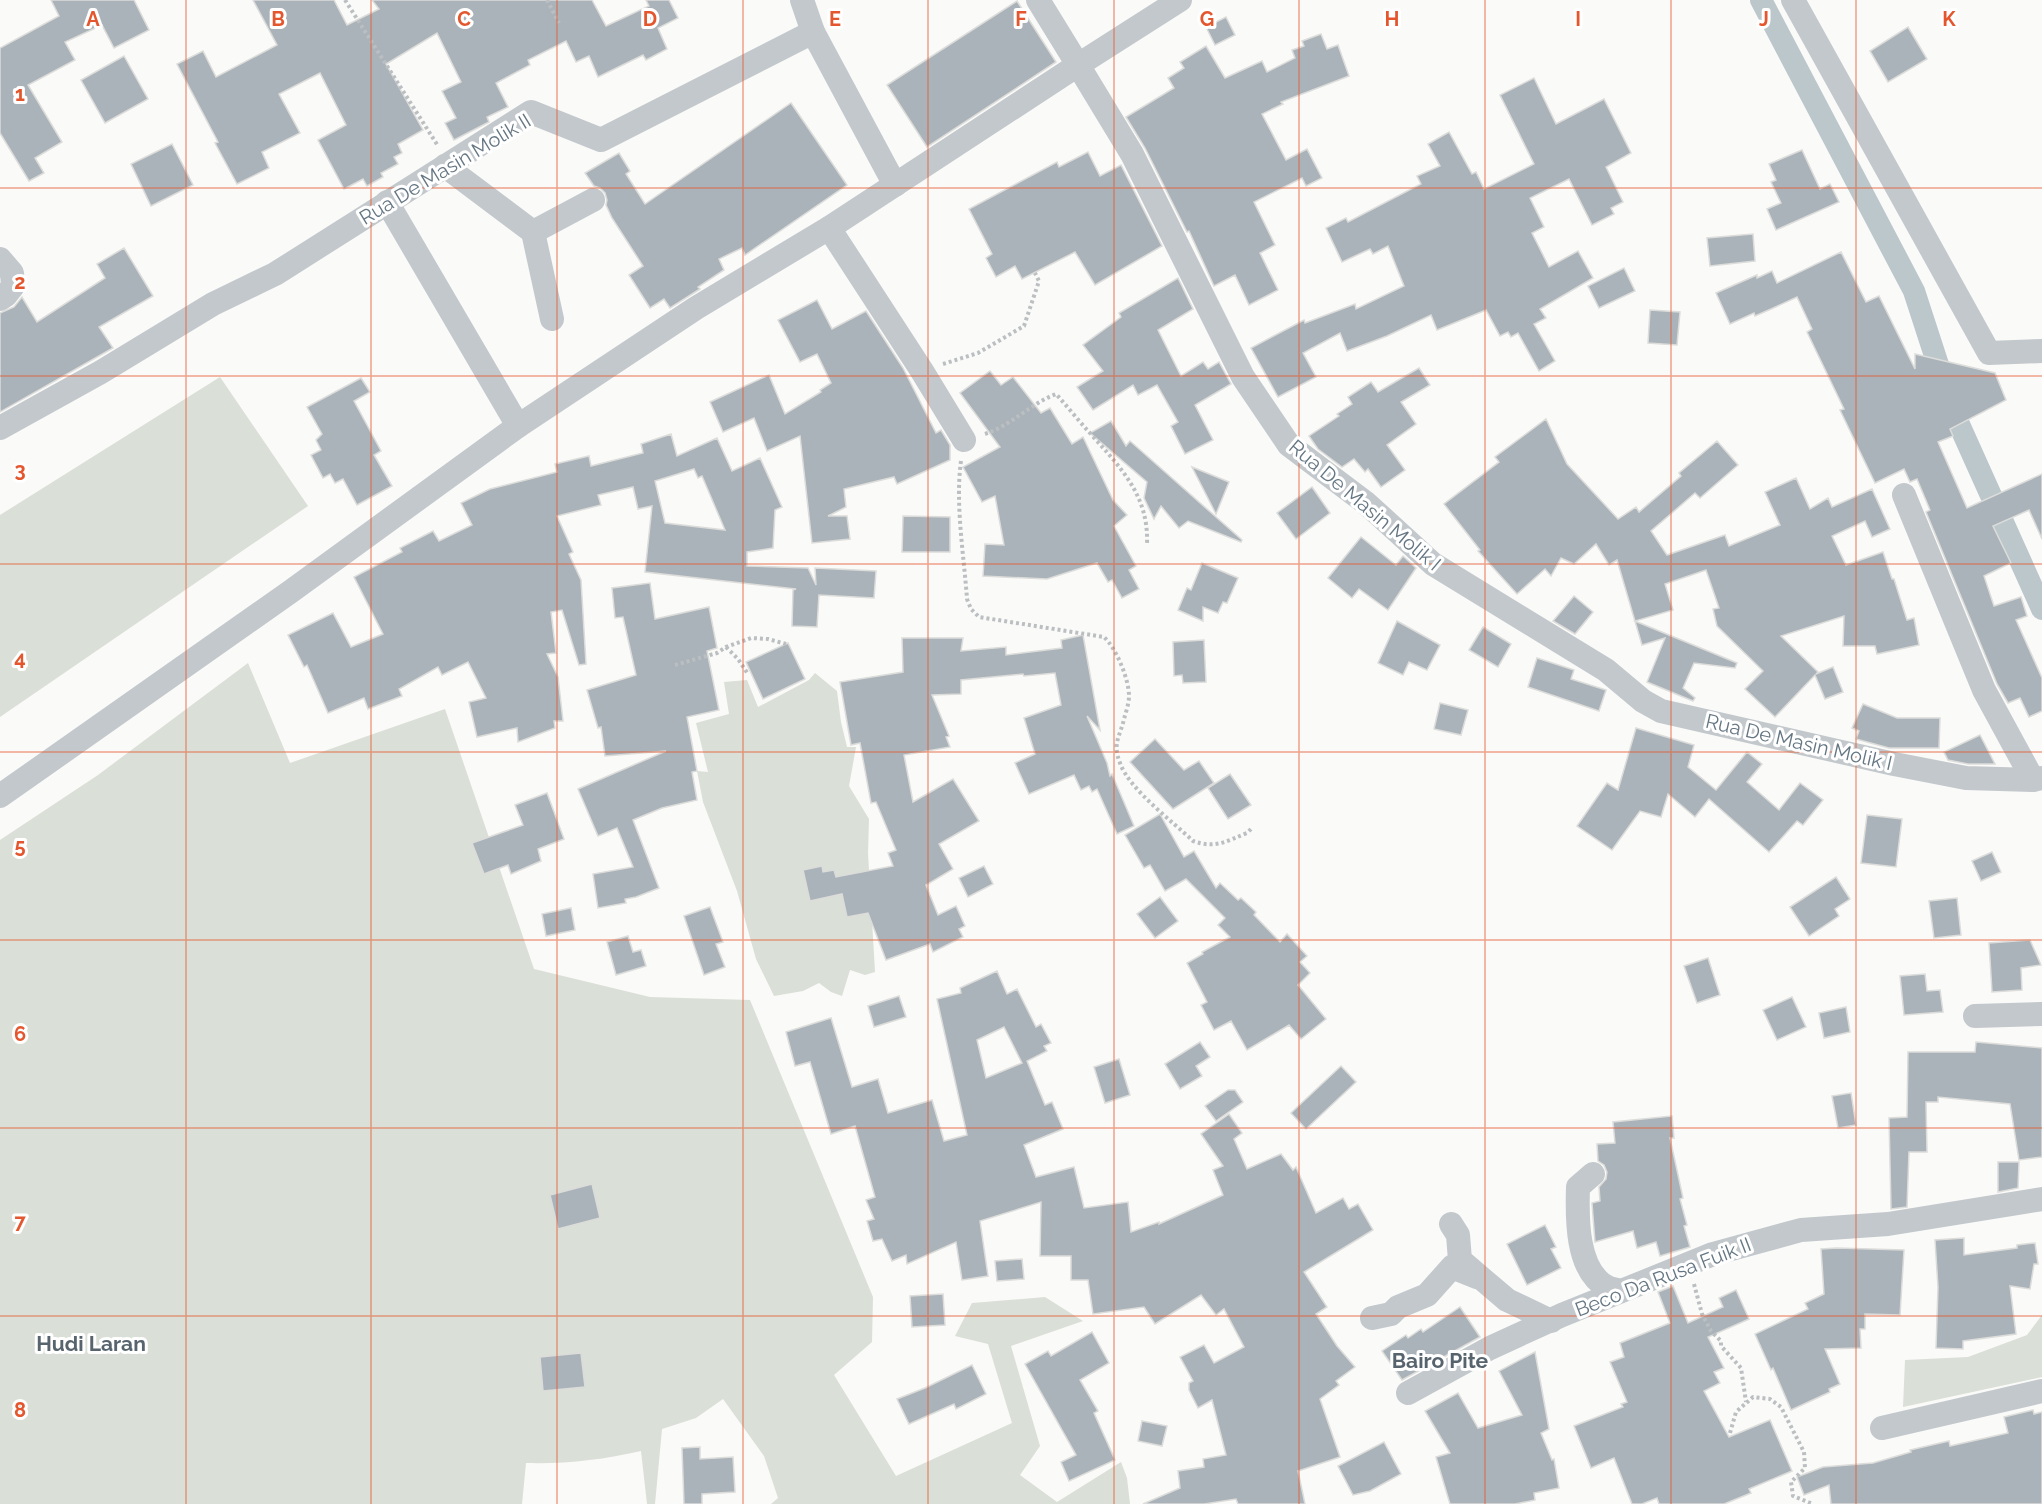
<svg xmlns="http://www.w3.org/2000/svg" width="2042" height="1504" font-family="Raleway,sans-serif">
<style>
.green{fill:#dadfd7}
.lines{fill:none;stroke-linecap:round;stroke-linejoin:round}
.canal{stroke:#bbc7cb;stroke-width:22}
.building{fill:#aab3b9;stroke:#dcdcda;stroke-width:1.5;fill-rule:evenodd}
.path{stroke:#bbbfc2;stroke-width:4;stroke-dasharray:3 3;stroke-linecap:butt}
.minor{stroke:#c3c8cc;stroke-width:24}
.grid{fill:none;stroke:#e4572e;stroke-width:1.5;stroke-opacity:0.55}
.labels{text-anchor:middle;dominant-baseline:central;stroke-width:6;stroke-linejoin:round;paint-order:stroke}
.street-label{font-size:20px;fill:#657683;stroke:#fff}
.neighbourhood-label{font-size:21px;font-weight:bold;fill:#57646e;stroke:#fff}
.grid-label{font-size:20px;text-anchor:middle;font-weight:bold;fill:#e4572e;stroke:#fff;stroke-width:6;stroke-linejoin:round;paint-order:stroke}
</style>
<rect width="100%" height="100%" fill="#fafaf8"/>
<g class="green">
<polygon points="220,377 308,506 0,717 0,515"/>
<path d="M248 663 290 763 445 709 534 969 650 997 750 1000 873 1297 872 1342 834 1375 896 1476 1012 1423 988 1344 955 1336 972 1303 1045 1297 1083 1321 1011 1346 1040 1446 1020 1475 1057 1502 1121 1462 1127 1478 1130 1504H771L778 1498 764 1456 723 1399 696 1418 662 1429 655 1504H647L641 1451C602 1460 565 1464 526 1463L522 1504H0V840L98 775Z"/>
<polygon points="815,673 837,691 841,722 847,747 856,747 849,786 869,819 868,853 875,972 865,975 850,970 842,996 831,992 819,983 803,991 774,996 756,959 737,891 703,802 697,771 708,772 696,723 729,714 724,682 747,680 758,707 809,680"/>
<polygon points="2042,1315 2042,1377 1903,1407 1905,1360 1968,1357 2027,1335"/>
</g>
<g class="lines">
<polyline class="canal" points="1761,0 1914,291 1953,411 2042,609"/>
</g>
<g class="building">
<polygon points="51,0 134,0 149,30 114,48 102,25 65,42 75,60 28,85 62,142 35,158 44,173 29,181 0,133 0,48 59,16"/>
<polygon points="253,0 334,0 347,25 379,9 372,0 592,0 606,26 649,6 646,0 669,0 678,18 658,28 667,49 646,60 643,55 598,77 589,56 576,62 566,41 528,60 530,65 496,83 508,107 487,117 489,122 487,123 454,140 445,123 456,118 442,91 461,82 437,33 386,64 423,130 398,144 402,153 394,157 398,164 381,173 383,177 367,186 363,179 344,189 318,140 346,125 320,73 279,94 300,133 262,152 269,168 237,184 215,143 218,142 177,64 203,51 216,77 277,45"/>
<polygon points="1017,1 1056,62 927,147 887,85"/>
<polygon points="1226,17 1235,35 1215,45 1206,27"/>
<polygon points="1908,27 1927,59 1888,82 1870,51"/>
<polygon points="1321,34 1327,49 1338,45 1349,76 1281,102 1283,104 1262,114 1286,160 1307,149 1322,178 1306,186 1302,178 1254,202 1275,245 1260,253 1278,290 1249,305 1235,275 1214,286 1189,231 1187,232 1145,148 1126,117 1174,88 1168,78 1184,68 1180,62 1206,46 1225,78 1262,61 1267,72 1295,58 1292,50 1304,46 1302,41"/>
<polygon points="124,56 148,99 105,123 81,80"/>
<polygon points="1534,78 1556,124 1604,99 1631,153 1606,167 1623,202 1611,208 1614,214 1592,225 1569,179 1530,198 1544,227 1532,233 1549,267 1578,251 1593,278 1540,309 1546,318 1534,324 1555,361 1539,371 1518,333 1511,337 1508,332 1500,336 1486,310 1437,330 1431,315 1387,336 1347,351 1340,333 1303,353 1316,377 1278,397 1251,348 1304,320 1305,323 1355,304 1356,309 1404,286 1388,246 1373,254 1370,249 1342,262 1326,228 1346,218 1348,222 1421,184 1417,176 1440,166 1428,144 1449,132 1472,174 1476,172 1484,189 1534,164 1500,95"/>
<polygon points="791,103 847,185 745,255 742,248 719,259 724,270 698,287 700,289 670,308 664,299 650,308 629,275 643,266 612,218 606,205 607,200 605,193 600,188 594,186 585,173 619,153 630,171 626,174 645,204"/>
<polygon points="172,144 193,185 151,206 131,164"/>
<polygon points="1802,150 1820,189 1830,184 1839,202 1776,230 1767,209 1781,203 1771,182 1776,180 1769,164"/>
<polygon points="1088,152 1100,176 1121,165 1162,246 1095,285 1075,252 1022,279 1015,266 996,277 986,258 992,254 969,209 1057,162 1059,167"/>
<polygon points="1753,234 1755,261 1710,266 1707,238"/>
<polygon points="124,248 153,296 99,327 113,348 0,412 0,313 14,307 22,297 37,322 105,278 97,264"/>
<polygon points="1841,252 1866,302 1879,296 1915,369 1915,354 1995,373 2006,400 1950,429 1953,436 1938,442 1967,508 2042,474 2042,539 2029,510 1993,526 2011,563 1984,576 1994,606 2021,597 2027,616 2016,620 2042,678 2042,711 2029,717 2020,698 2008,703 1997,684 1926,512 1930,510 1917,479 1910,482 1904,469 1875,483 1840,410 1844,409 1807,332 1812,329 1797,297 1771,309 1755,316 1754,313 1730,324 1716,293 1757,275 1757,278 1772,271 1777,283"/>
<polygon points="1624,268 1635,291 1599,308 1588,286"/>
<polygon points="1178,278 1193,309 1158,330 1181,376 1203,362 1208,369 1219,362 1231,384 1195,405 1213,440 1185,454 1171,426 1178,422 1157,385 1138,395 1133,385 1093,410 1077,387 1103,371 1083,345 1121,317 1119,313"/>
<polygon points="817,300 832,329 866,311 903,368 936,433 941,430 950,445 950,460 897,484 894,477 844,489 846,507 828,516 847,516 850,539 812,543 800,436 767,451 754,418 723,432 710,402 769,375 785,414 821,392 820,390 831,383 817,354 800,362 778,320"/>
<polygon points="1650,310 1680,312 1677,345 1648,343"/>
<polygon points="1419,368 1430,385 1401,402 1416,424 1387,445 1405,470 1381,487 1368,469 1365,472 1354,459 1342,467 1318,449 1309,436 1339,416 1337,414 1352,404 1348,397 1371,382 1378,392"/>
<polygon points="990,371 1001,385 1013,377 1041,413 1050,408 1072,444 1083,437 1113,500 1127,515 1114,526 1136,566 1129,570 1139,589 1122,598 1112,580 1108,582 1097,563 1047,579 983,576 985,544 1004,545 995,496 982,502 963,467 1000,447 960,393"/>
<polygon points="361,378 370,392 354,401 381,451 374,455 392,486 357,505 343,479 335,483 330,474 323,478 311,455 321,450 316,440 322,434 307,407"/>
<polygon points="1546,419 1567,464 1618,519 1636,507 1639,512 1681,476 1679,473 1717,441 1738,465 1700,498 1695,493 1651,531 1667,555 1725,535 1729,546 1780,525 1765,492 1796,478 1810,509 1828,498 1832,507 1872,489 1890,529 1872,537 1865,521 1832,536 1846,565 1883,552 1892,579 1894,579 1907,620 1914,618 1919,645 1877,654 1875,646 1843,646 1844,616 1781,636 1818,672 1816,674 1833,667 1843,692 1825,699 1815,675 1775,717 1745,689 1763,671 1717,626 1713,609 1719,608 1706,570 1665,584 1673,610 1635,621 1737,663 1735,668 1694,663 1683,688 1695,698 1693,701 1647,682 1665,638 1642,645 1617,560 1609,565 1596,544 1574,564 1561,558 1551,576 1545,569 1517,594 1478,551 1480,550 1444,504 1499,462 1495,457"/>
<polygon points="1111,421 1126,446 1130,441 1242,540 1241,542 1188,521 1179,528 1161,506 1154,519 1144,498 1147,482 1090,433"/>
<path d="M671 434 677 456 717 438 732 471 760 458 782 507 775 510 773 548 747 552V566L808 568 816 585 815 568 876 571 874 598 819 595 817 627 792 626 793 590 796 589 645 572 652 506 638 509 633 487 598 495 601 505 557 516 573 552 569 554 581 580 586 664 579 665 562 610 551 612 556 653 547 654 558 677 563 721H554L555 728 518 742 517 728 477 737 469 702 486 698 468 662 442 675 438 667 399 689 402 696 368 709 364 698 328 713 307 665 304 667 288 635 333 613 351 647 383 634 354 577 402 552 400 548 433 531 439 541 472 525 461 503 490 489 557 472 555 464 589 456 591 466 643 453 641 444ZM694 469 698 478 702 476 725 530 665 523 655 481Z"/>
<polygon points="1192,467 1229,482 1216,514"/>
<polygon points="1312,487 1330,513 1296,539 1277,513"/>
<polygon points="903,516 950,517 950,552 902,552"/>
<polygon points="1361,537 1396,565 1403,556 1416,568 1388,610 1359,589 1352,598 1328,578"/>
<polygon points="1202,563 1238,578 1227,603 1223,602 1218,613 1203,607 1203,621 1178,610 1187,588 1191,590"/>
<polygon points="650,583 655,619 709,607 717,648 707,651 719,710 687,717 697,771 692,772 697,800 662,808 633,820 659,888 636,897 625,899 626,903 598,908 593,874 633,867 617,828 598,836 578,789 666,751 605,756 601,727 598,728 587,690 636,675 623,617 615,618 612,588"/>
<polygon points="1574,596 1593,612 1575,634 1553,621"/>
<polygon points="1397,621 1440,645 1427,670 1409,662 1403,675 1378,663"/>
<polygon points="1483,627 1511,644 1498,667 1469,650"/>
<polygon points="1083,635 1100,730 1087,716 1107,763 1110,776 1112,774 1134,826 1117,834 1097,789 1092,792 1089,786 1081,790 1074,775 1029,794 1015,763 1035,754 1024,718 1061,705 1055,673 1024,676 1023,674 961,680 961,694 932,695 949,736 946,737 950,747 904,755 913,802 953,779 979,821 939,844 953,869 926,885 938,915 956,906 965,926 959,929 963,937 933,952 930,944 886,960 868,913 847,917 842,894 810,901 803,870 822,866 823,872 834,870 836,877 893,866 888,853 896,850 876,802 871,803 860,743 851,745 840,682 903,672 902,638 963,638 961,651 1006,647 1006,655 1062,648 1061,640"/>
<polygon points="1204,640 1206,682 1183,683 1182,675 1174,676 1173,642"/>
<polygon points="788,643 805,679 763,699 746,662"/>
<polygon points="1537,658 1574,670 1571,679 1606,690 1599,711 1528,687"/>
<polygon points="1440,703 1468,710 1461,735 1434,729"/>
<polygon points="1863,704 1897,718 1940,718 1939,748 1889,748 1856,739 1859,731 1852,728"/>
<polygon points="1636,728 1694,745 1688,767 1716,790 1747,752 1762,764 1747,782 1779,810 1800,783 1823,800 1803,825 1797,821 1769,852 1709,799 1695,817 1668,794 1661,817 1640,811 1612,850 1577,826 1607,783 1618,790"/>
<polygon points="1980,735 1995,764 1968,764 1948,760 1944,752"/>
<polygon points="1155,739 1184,770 1199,761 1214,783 1173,809 1130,762"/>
<polygon points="1230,774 1251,805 1228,819 1208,788"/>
<polygon points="547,793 564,839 538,849 541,861 511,874 508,865 484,874 472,843 523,825 515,805"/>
<polygon points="1160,814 1184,857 1194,851 1216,888 1220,883 1238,900 1241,898 1256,912 1254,915 1280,942 1287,934 1307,956 1300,962 1310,973 1298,985 1326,1019 1301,1039 1289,1025 1247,1050 1231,1021 1214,1030 1201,1005 1207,1002 1187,963 1203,954 1202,952 1230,937 1218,925 1225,918 1186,879 1165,891 1150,865 1144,868 1125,835"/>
<polygon points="1867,815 1902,819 1896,867 1861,863"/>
<polygon points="1992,852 2001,872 1981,881 1972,861"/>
<polygon points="984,866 993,884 968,897 959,878"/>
<polygon points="1836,877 1850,899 1835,909 1839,916 1809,936 1790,907"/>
<polygon points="1160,897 1178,921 1155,938 1137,914"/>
<polygon points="1957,898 1961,935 1934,938 1929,901"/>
<polygon points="710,907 723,942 716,944 725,967 704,975 684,916"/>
<polygon points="571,908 575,930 546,936 542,914"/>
<polygon points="628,936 633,952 641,950 646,966 616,975 607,942"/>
<polygon points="2030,940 2041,965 2021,968 2022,990 1992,992 1989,943"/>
<polygon points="1708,958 1720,995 1697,1003 1684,966"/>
<path d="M997 971 1007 994 1017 989 1036 1027 1041 1024 1051 1043 1044 1046 1047 1051 1027 1061 1045 1105 1052 1102 1063 1129 1024 1145 1036 1177 1074 1167 1084 1208 1128 1202 1131 1232 1159 1222V1224L1223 1195 1213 1170 1223 1166 1201 1134 1229 1114 1242 1133 1234 1139 1247 1169 1281 1154 1293 1170 1296 1167 1316 1213 1343 1198 1349 1209 1358 1204 1373 1230 1304 1272 1327 1307 1316 1314 1337 1346 1355 1367 1336 1381 1339 1385 1320 1399 1340 1457 1298 1471 1305 1504H1238L1236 1499 1204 1504H1143L1180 1488 1178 1471 1204 1467 1203 1459 1226 1455 1212 1400 1198 1408 1189 1390V1383L1193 1381 1180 1357 1204 1345 1214 1363 1244 1347 1224 1309 1216 1315 1201 1295 1155 1324 1144 1307 1093 1314 1088 1280H1071V1256H1040L1041 1202 980 1221 988 1276 962 1280 956 1242 907 1264 906 1255 892 1261 882 1239 873 1241 867 1221 874 1219 866 1200 875 1197 855 1126 831 1134 810 1062 795 1066 786 1032 831 1018 852 1087 878 1079 888 1113 932 1100 944 1141 967 1135 937 999 961 993 960 988ZM1004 1027 1022 1063 986 1078 977 1040Z"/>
<polygon points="1925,974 1927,991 1940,990 1943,1012 1904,1015 1900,976"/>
<polygon points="899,996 906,1017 874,1027 868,1006"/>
<polygon points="1792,997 1806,1027 1777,1040 1763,1010"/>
<polygon points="1846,1007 1850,1032 1824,1038 1819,1013"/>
<polygon points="1200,1042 1210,1057 1196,1066 1202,1076 1180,1089 1165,1064"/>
<polygon points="1976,1042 2042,1048 2042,1157 2019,1160 2010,1104 1938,1097 1938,1102 1926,1102 1927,1152 1909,1152 1907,1207 1891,1209 1889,1118 1907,1117 1908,1052 1975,1052"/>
<polygon points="1119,1059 1130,1095 1105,1103 1094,1067"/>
<polygon points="1341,1066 1356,1082 1306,1129 1291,1113"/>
<polygon points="1228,1090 1235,1090 1243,1102 1216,1121 1205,1106"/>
<polygon points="1851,1093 1856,1125 1838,1128 1832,1096"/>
<polygon points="1672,1116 1674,1138 1670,1138 1683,1198 1680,1199 1687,1225 1684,1226 1690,1247 1660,1256 1656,1242 1637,1248 1633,1231 1595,1242 1592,1203 1600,1201 1599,1187 1606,1179 1607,1172 1604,1165 1598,1161 1597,1144 1615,1143 1613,1122"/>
<polygon points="1998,1162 2019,1162 2018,1188 1998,1192"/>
<polygon points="592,1184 600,1218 558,1229 550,1195"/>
<polygon points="1545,1225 1556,1247 1551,1249 1561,1268 1527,1285 1507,1244"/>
<polygon points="1964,1238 1964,1255 2017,1248 2017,1245 2035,1243 2038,1264 2034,1264 2030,1289 2010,1286 2016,1334 1963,1341 1963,1349 1936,1348 1938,1287 1935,1240"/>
<polygon points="1837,1248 1904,1250 1900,1315 1865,1314 1865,1329 1860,1329 1861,1348 1825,1349 1840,1384 1829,1389 1830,1392 1791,1410 1773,1368 1771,1370 1755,1334 1808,1309 1805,1303 1824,1294 1821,1249"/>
<polygon points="1022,1259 1024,1279 997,1281 995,1261"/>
<polygon points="1673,1286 1688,1323 1723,1307 1719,1298 1736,1290 1749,1319 1708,1337 1724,1368 1714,1372 1720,1383 1704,1391 1729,1437 1770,1420 1792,1471 1749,1489 1751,1493 1724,1504 1659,1504 1657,1498 1642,1504 1632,1504 1614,1458 1591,1468 1574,1426 1623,1407 1621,1404 1627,1402 1610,1362 1624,1357 1620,1343 1670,1323 1658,1292"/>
<polygon points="943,1294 945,1325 912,1327 910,1296"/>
<polygon points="1460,1307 1480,1337 1402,1380 1382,1351 1406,1335 1408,1338 1421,1329 1423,1332"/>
<polygon points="1092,1332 1109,1363 1080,1380 1098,1411 1094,1413 1115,1460 1069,1481 1061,1462 1076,1455 1025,1364 1048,1351 1051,1356"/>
<polygon points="1535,1352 1549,1429 1541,1433 1552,1460 1554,1459 1559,1488 1534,1493 1535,1500 1515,1504 1450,1504 1436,1457 1450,1453 1425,1411 1458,1393 1478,1428 1522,1415 1499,1371"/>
<polygon points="581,1353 585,1387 543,1391 540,1357"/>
<polygon points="972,1365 986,1394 956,1409 954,1404 909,1424 897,1399 925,1388"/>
<polygon points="2033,1410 2034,1414 2042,1412 2042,1504 1831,1504 1829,1485 1804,1495 1797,1477 1823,1467 1873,1463 1911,1452 1910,1450 1949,1441 1950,1446 2008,1433 2004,1417"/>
<polygon points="1142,1421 1167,1426 1162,1446 1138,1441"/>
<polygon points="1384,1442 1401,1474 1370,1491 1353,1495 1338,1466"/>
<polygon points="700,1447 700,1459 733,1457 735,1492 702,1494 702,1504 684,1504 682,1448"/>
</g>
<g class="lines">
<g class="path">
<polyline points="345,0 438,146"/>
<polyline points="547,0 559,23"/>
<polyline points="943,364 978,353 1024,326 1039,281 1035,273"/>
<path d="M985 434C1012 425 1030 404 1056 394 1067 406 1078 420 1089 432 1120 467 1149 495 1147 544"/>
<path d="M961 461C955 503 964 556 967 599L971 609 979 617 1104 637C1116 648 1129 679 1129 696 1129 703 1126 712 1124 719 1120 737 1112 743 1120 763 1129 789 1172 821 1193 841 1215 849 1227 841 1247 833L1251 829"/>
<polyline points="726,647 738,659 748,674"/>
<polyline points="675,665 717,653 726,647 751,638 768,639 786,644"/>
<polyline points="1694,1284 1702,1314 1711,1331 1721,1341 1721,1346 1741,1368 1746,1402"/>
<polyline points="1730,1433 1736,1412 1753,1397 1770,1399 1781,1407 1804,1452 1805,1468 1791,1482 1793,1496 1813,1504"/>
</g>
<g class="minor">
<polyline points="802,0 813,32"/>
<polyline points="1038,0 1078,65 1180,0"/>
<polyline points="1793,0 1989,353 2042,351"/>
<polyline points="445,166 533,232 593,200"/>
<polyline points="387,202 518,426 696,308 829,228 1078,65 1132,154 1243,377 1289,445 1366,503 1433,564 1606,670 1643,701 1661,711 1894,764 1966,778 2033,780 2042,778"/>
<polyline points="829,228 922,371 964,440"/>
<polyline points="533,232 552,319"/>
<polyline points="0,259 12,273 13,286 6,295 0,299"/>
<polyline points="0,428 101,372 213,304 275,274 531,112 601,140 813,32 895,185"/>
<polyline points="1904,495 1984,690 2033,780"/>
<polyline points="0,796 290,592 518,426"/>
<polyline points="1975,1016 2042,1014"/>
<path d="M1593 1174 1578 1187C1577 1217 1576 1271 1607 1287 1611 1289 1617 1290 1621 1291"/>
<polyline points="1451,1224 1458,1235 1460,1260 1507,1300 1551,1321"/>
<polyline points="1372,1318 1391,1314 1398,1307 1427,1295 1452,1267 1477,1277"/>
<polyline points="1408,1393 1490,1348 1562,1315 1713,1254 1801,1230 1888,1224 2042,1199"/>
<polyline points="1882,1428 2042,1391"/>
</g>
</g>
<path class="grid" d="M186 0V1504M371 0V1504M557 0V1504M743 0V1504M928 0V1504M1114 0V1504M1299 0V1504M1485 0V1504M1671 0V1504M1856 0V1504M0 188H2042M0 376H2042M0 564H2042M0 752H2042M0 940H2042M0 1128H2042M0 1316H2042"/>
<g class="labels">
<g class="street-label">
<text transform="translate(445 169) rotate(-31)">Rua De Masin Molik II</text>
<text transform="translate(1365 505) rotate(40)">Rua De Masin Molik I</text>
<text transform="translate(1799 742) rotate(13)">Rua De Masin Molik I</text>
<text transform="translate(1663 1277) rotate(-21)">Beco Da Rusa Fuik II</text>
</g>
<g class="neighbourhood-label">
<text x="91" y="1343">Hudi Laran</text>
<text x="1440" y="1360">Bairo Pite</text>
</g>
</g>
<g class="grid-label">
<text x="93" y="26">A</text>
<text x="278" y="26">B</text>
<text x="464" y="26">C</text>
<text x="650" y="26">D</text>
<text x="835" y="26">E</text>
<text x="1021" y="26">F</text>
<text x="1207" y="26">G</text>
<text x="1392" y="26">H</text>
<text x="1578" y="26">I</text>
<text x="1764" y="26">J</text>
<text x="1949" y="26">K</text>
<text x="20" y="101">1</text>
<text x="20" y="289">2</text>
<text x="20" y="477">3</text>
<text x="20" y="665">4</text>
<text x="20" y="853">5</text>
<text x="20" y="1041">6</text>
<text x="20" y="1229">7</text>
<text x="20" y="1417">8</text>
</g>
</svg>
